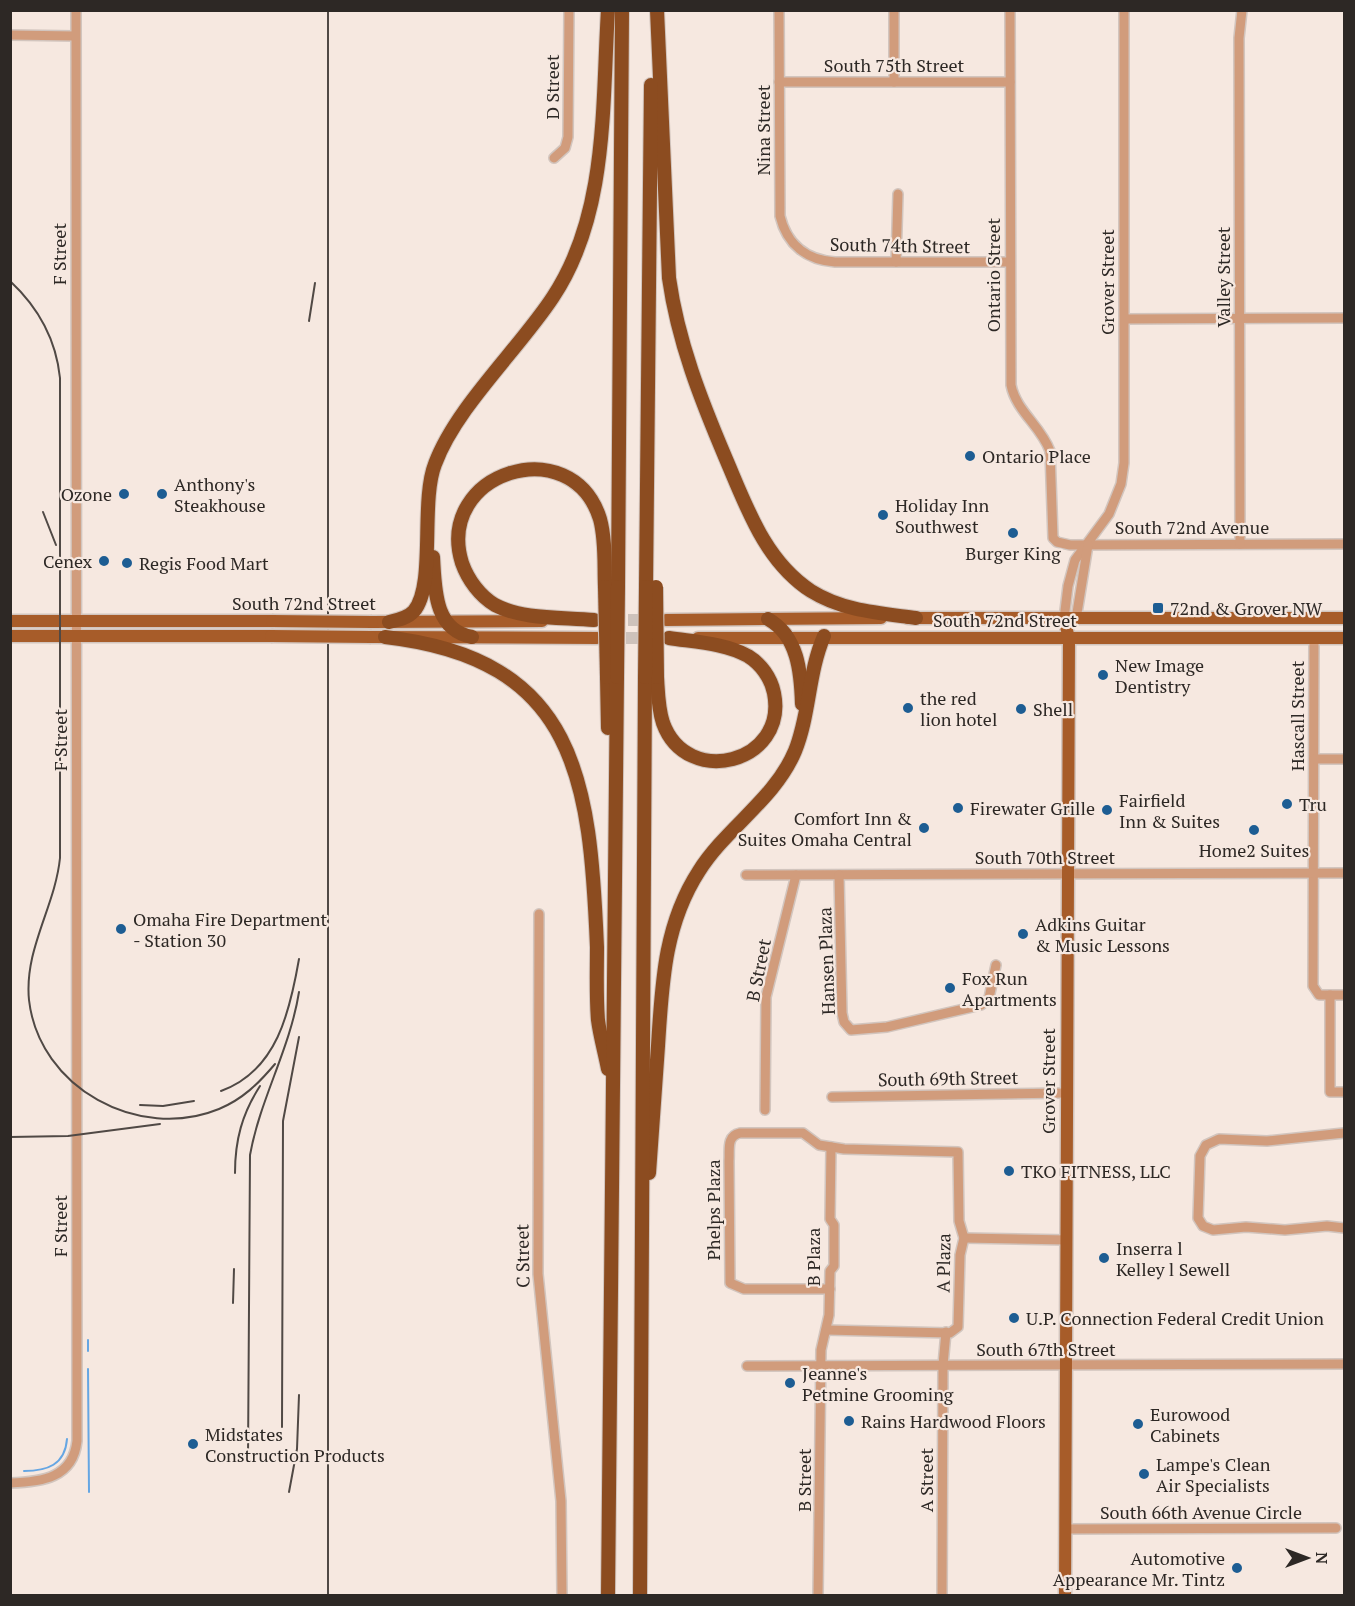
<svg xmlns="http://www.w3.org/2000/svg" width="1355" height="1606" font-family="'PT Serif',serif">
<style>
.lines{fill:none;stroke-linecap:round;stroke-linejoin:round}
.stream{stroke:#65a6e3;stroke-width:2}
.major-tunnel{stroke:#cec2bb;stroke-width:12;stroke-dasharray:12 6;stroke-linecap:butt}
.minor-casing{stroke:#d2c5be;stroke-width:12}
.major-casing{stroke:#d2c5be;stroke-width:15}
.highway-casing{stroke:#d2c5be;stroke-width:16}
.minor{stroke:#d19c7c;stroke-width:9}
.major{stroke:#a75c29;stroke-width:12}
.highway{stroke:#8c4c20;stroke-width:14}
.rail{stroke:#504945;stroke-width:2}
.major-bridge-casing{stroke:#d2c5be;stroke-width:15;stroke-linecap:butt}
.highway-bridge-casing{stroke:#d2c5be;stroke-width:16;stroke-linecap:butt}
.major-bridge{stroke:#a75c29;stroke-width:12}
.highway-bridge{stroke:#8c4c20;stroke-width:14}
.poi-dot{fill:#1d5d93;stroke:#f6e8e0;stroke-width:2}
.labels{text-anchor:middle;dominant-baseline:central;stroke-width:4.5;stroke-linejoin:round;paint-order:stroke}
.street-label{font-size:18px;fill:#2d2825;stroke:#f6e8e0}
.poi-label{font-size:18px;fill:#2d2825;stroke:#f6e8e0;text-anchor:start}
</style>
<rect width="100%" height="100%" fill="#f6e8e0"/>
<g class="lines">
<g class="stream">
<polyline points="88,1340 88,1351"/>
<polyline points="88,1369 89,1492"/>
<path d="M24 1471C47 1471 65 1465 67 1439"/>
</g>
<g class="major-tunnel">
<polyline points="610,620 653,620"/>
<polyline points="608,638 653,638"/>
</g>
<defs>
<g id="minor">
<path d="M779 10 780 216C787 245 807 260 835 262H1010"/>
<polyline points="894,10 894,82"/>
<path d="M1010 10 1011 385C1016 411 1041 426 1050 451L1053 538 1057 542 1070 545 1344 544"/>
<polyline points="10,35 75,36"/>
<polyline points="779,82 1010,82"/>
<polyline points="554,158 565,148 568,137 569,10"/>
<polyline points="896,262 898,194"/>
<polyline points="1125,319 1344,318"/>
<polyline points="1240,544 1239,38 1242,10"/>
<polyline points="1064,619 1068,586 1075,560 1109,514 1121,484 1124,463 1124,10"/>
<polyline points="1076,619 1088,545"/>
<polyline points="1314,638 1313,986 1319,995 1344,995"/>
<polyline points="1314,759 1344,759"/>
<polyline points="746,875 1344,873"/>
<polyline points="839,875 842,1013 844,1022 851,1030 887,1027 981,1005 989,998 996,965"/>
<polyline points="539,914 538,1274 561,1501 562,1596"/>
<polyline points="1330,995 1330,1092 1344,1092"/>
<polyline points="832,1097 1065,1093"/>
<polyline points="765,1110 766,997 796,875"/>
<polyline points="1344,1133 1267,1141 1219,1139 1206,1145 1200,1156 1198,1218 1203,1226 1213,1230 1246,1227 1285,1230 1327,1226 1344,1228"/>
<polyline points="964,1238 1067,1240"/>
<path d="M826 1330 950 1333 958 1327 960 1255 964 1238 959 1221 958 1152 844 1149 819 1145 803 1133H740C726 1136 730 1150 729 1161L730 1283 744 1289H830"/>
<polyline points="747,1366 1344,1364"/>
<path d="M10 1483C42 1482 73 1478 77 1441L76 10"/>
<polyline points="1066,1529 1336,1528"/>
<polyline points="818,1596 821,1350 829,1315 830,1271 834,1266 834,1225 830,1219 831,1147"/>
<polyline points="942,1596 943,1365 946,1332"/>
</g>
<g id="major">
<polyline points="908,618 1344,618"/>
<polyline points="1064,619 1069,638 1065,1596"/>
<polyline points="666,620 881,618"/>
<polyline points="10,621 272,621"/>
<polyline points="372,622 542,621"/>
<polyline points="10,636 271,636"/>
<polyline points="371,637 597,638"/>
<polyline points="698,638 1344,638"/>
</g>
<g id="highway">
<path d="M657 10 669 278C678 342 701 400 726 459 747 508 765 561 811 591 843 611 879 613 916 618"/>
<path d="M433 557C435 589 434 630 472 637"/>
<polyline points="618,587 622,10"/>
<polyline points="646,587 651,85"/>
<path d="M768 619C798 636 801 672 802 704"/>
<path d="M594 620C563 617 523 620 495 605 480 596 468 580 462 563 434 472 572 429 600 519 606 541 604 565 605 587"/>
<path d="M389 622C398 620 408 618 414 611 436 585 420 502 435 464 456 407 519 349 553 297 608 214 602 106 608 10"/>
<path d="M385 637C578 659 590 781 597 947 597 971 596 996 598 1020 600 1036 605 1053 608 1069"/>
<polyline points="607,677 608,728"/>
<path d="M657 677C658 692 658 708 663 723 687 789 788 763 774 693 771 678 761 664 748 656 725 643 695 642 669 638"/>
<path d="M649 1173C652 1131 655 1088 658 1046 662 984 664 925 699 871 726 828 775 799 795 751 810 714 808 673 824 636"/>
<polyline points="608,1596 617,677"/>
<polyline points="640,1596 645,677"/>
</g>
</defs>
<use href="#minor" class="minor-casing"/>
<use href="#major" class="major-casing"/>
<use href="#highway" class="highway-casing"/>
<use href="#minor" class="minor"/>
<use href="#major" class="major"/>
<use href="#highway" class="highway"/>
<g class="rail">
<path d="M10 281C39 308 56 339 60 378V858C55 907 24 949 29 1000 39 1088 139 1142 219 1109 243 1099 259 1083 275 1064"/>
<polyline points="309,321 315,283"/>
<polyline points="43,512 56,545"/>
<path d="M221 1091C277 1071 290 1011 299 959"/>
<polyline points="140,1105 163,1106 194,1101"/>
<polyline points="10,1137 68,1136 160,1124"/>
<path d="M235 1173C235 1140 242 1114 260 1086"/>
<polyline points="233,1303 234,1269"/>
<polyline points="282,1427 283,1121 299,1037"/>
<path d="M248 1459 250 1155C260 1099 290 1049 299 992"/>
<polyline points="289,1492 297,1449 299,1395"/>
<polyline points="328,1596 328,10"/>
</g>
<defs>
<g id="major-bridge">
<polyline points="272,621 372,622"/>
<polyline points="271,636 371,637"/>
</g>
<g id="highway-bridge">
<polyline points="605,587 607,677"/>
<polyline points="656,587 657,677"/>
<polyline points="617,677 618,587"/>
<polyline points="645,677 646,587"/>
</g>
</defs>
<use href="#major-bridge" class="major-bridge-casing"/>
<use href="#highway-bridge" class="highway-bridge-casing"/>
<use href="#major-bridge" class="major-bridge"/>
<use href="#highway-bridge" class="highway-bridge"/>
</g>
<g class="poi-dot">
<circle cx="970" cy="456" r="6"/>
<circle cx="124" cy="494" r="6"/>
<circle cx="162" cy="494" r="6"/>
<circle cx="883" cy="515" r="6"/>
<circle cx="1013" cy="533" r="6"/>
<circle cx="104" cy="561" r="6"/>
<circle cx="127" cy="563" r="6"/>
<rect x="1152" y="602" width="12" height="12" rx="3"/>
<circle cx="1103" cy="675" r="6"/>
<circle cx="908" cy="708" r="6"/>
<circle cx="1021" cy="709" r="6"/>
<circle cx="1287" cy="804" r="6"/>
<circle cx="958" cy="808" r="6"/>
<circle cx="1107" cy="810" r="6"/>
<circle cx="924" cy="828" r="6"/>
<circle cx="1254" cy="830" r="6"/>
<circle cx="121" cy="929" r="6"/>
<circle cx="1023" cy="934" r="6"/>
<circle cx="950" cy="988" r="6"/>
<circle cx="1009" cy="1171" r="6"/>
<circle cx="1104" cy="1258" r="6"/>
<circle cx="1014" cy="1318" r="6"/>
<circle cx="790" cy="1383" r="6"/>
<circle cx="849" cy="1421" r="6"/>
<circle cx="1138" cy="1424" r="6"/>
<circle cx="193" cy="1444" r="6"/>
<circle cx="1144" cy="1474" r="6"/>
<circle cx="1237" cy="1568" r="6"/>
</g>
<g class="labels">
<g class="street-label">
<text x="894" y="65">South 75th Street</text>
<text transform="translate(552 87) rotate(-90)">D Street</text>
<text transform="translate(763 130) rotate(-90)">Nina Street</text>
<text transform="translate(900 245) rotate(1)">South 74th Street</text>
<text transform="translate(59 254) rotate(-90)">F Street</text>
<text transform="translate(993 275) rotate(-90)">Ontario Street</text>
<text transform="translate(1223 277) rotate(-90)">Valley Street</text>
<text transform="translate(1107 282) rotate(-90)">Grover Street</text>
<text x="1192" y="527">South 72nd Avenue</text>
<text x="304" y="603">South 72nd Street</text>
<text x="1005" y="620">South 72nd Street</text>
<text transform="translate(1297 716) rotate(-90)">Hascall Street</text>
<text transform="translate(60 740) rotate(-90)">F Street</text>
<text x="1045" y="857">South 70th Street</text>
<text transform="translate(826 961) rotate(-92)">Hansen Plaza</text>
<text transform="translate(758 970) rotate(-79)">B Street</text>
<text transform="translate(948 1078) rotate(-1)">South 69th Street</text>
<text transform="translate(1048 1081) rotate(-90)">Grover Street</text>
<text transform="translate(713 1210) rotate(-90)">Phelps Plaza</text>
<text transform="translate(60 1226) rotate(-90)">F Street</text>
<text transform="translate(522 1256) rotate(-91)">C Street</text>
<text transform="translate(813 1257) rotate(-90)">B Plaza</text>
<text transform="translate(943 1263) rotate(-89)">A Plaza</text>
<text x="1046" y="1349">South 67th Street</text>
<text transform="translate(804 1480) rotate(-90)">B Street</text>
<text transform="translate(926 1480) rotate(-90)">A Street</text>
<text x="1201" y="1512">South 66th Avenue Circle</text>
</g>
<g class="poi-label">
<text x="982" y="456">Ontario Place</text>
<text x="174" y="484">Anthony's<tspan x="174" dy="21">Steakhouse</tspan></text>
<text x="112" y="494" text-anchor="end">Ozone</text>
<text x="895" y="505">Holiday Inn<tspan x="895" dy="21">Southwest</tspan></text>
<text x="1013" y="553" text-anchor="middle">Burger King</text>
<text x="92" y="561" text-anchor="end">Cenex</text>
<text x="139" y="563">Regis Food Mart</text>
<text x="1170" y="608">72nd &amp; Grover NW</text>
<text x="1115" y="665">New Image<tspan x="1115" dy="21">Dentistry</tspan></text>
<text x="920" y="698">the red<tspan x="920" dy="21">lion hotel</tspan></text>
<text x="1033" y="709">Shell</text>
<text x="1119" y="800">Fairfield<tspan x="1119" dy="21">Inn &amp; Suites</tspan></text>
<text x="1299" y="804">Tru</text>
<text x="970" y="808">Firewater Grille</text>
<text x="912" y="818" text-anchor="end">Comfort Inn &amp;<tspan x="912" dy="21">Suites Omaha Central</tspan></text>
<text x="1254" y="850" text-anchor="middle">Home2 Suites</text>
<text x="133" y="919">Omaha Fire Department<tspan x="133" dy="21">- Station 30</tspan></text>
<text x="1035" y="924">Adkins Guitar<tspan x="1035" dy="21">&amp; Music Lessons</tspan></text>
<text x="962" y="978">Fox Run<tspan x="962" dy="21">Apartments</tspan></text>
<text x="1021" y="1171">TKO FITNESS, LLC</text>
<text x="1116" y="1248">Inserra l<tspan x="1116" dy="21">Kelley l Sewell</tspan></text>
<text x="1026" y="1318">U.P. Connection Federal Credit Union</text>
<text x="802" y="1373">Jeanne's<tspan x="802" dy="21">Petmine Grooming</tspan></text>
<text x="1150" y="1414">Eurowood<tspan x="1150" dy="21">Cabinets</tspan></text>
<text x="861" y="1421">Rains Hardwood Floors</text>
<text x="205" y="1434">Midstates<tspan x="205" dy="21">Construction Products</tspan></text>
<text x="1156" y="1464">Lampe's Clean<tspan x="1156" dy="21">Air Specialists</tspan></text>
<text x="1225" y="1558" text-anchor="end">Automotive<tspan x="1225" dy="21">Appearance Mr. Tintz</tspan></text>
</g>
</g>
<rect width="1355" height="1606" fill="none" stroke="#2d2825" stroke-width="24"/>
<g transform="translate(1307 1558) rotate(90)" stroke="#f6e8e0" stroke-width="4.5" paint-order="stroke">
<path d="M0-4.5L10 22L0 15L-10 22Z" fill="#2d2825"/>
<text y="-9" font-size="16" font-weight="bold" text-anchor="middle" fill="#2d2825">N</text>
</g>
</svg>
